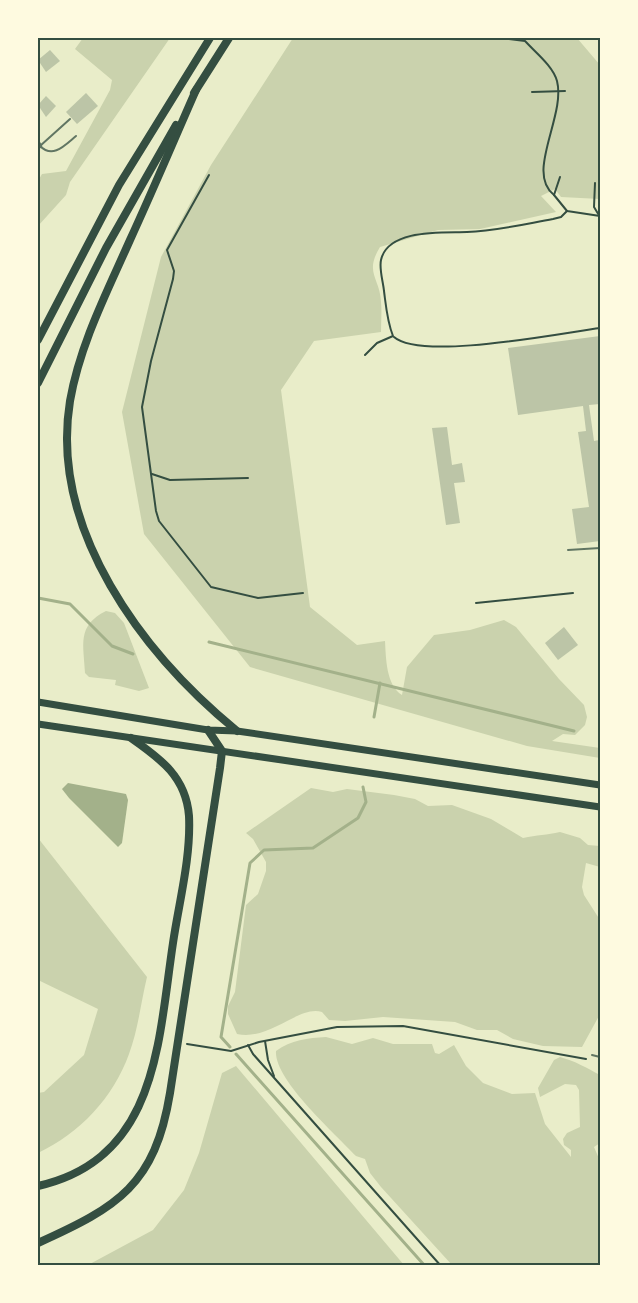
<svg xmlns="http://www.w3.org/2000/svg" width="638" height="1303" font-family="'Open Sans',sans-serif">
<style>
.green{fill:#cad2ad}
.water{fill:#a3b18a}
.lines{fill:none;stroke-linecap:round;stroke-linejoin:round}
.stream{stroke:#a3b18a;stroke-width:3}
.building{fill:#bcc5a7}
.path{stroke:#344e41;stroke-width:2}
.service{stroke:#617663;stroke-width:2}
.minor{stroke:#617663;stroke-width:4.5}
.secondary{stroke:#344e41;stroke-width:7}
.motorway{stroke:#344e41;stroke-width:8}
.neatline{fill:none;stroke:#344e41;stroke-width:2}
</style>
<rect width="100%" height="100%" fill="#e9edc9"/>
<g class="green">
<polygon points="83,38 170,38 70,182 66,195 38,226 38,201 40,195 38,181 42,174 66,171 110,90 112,80 75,49"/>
<path d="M293 38H577L600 65V199L561 197 555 189 541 196 556 212 480 229 438 230 380 247C364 273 380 278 381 302 382 312 381 322 381 332L314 341 281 390 310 607 357 645 385 641C386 658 386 685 402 695L407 667 434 635 470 630 504 620 516 627 559 679 584 705 587 717 585 725 575 735 563 734 552 741 600 748V758L527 746 250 667 144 534 122 412 161 257 211 165Z"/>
<path d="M106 611 115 613 124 623 149 688 139 691 115 685 116 680 89 677 85 673C84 645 76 626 106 611Z"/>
<path d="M311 788 333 792 347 789 394 795 415 799 428 806 452 805 491 819 523 838C537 835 547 835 560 832L580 838 588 845 600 846V867L586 863 582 887 584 895 600 920V1014L582 1047 543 1046 513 1039 497 1030H477L455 1022 383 1017 345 1021 329 1020 322 1012C298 1005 271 1041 237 1034L228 1014V1006L235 992 246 905 258 894 266 871V862L253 839 246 833Z"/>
<path d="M38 838 147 977C141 1002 138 1030 129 1054 113 1098 80 1133 38 1153V1093L44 1092 84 1055 98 1009 38 980Z"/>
<path d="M326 1037 352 1044 373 1038 393 1044H432L435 1053 439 1054 454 1045 466 1066 483 1083 512 1094 535 1093 545 1124 571 1157V1150L564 1145 563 1139 567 1133 580 1127 579 1090 576 1085 565 1084 540 1097 538 1088 554 1060 560 1057C575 1061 587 1068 600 1075V1143L594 1147 600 1161V1265H452L381 1187 370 1173 365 1159 356 1156C336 1134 274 1080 276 1051 291 1040 308 1038 326 1037Z"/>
<polygon points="236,1066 404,1265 88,1265 153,1230 184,1190 199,1153 222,1073"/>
</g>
<polygon class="water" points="68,783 126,794 128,800 122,843 118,847 69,798 62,789"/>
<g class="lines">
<g class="stream">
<polyline points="38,598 70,604 112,646 133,654"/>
<polyline points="209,642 574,731"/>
<polyline points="374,717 380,683"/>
<polyline points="230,1047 221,1037 250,863 264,850 313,848 358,818 366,802 363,787"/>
<polyline points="236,1054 425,1266"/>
</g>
</g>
<g class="building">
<polygon points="50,50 60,61 46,72 38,60"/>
<polygon points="86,93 98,106 77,124 66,112"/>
<polygon points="46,96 56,106 46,117 38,105"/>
<polygon points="600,336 600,404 589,405 594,441 599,440 600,454 600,541 577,544 572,509 589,507 578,432 586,431 583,406 518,415 508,348"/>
<polygon points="447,427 452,465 462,463 465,482 454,483 460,523 446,525 432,428"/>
<polygon points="564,627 578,645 558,660 545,643"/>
</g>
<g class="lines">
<g class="path">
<path d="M509 39 525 41C535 52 553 66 557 81 566 116 525 173 554 195"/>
<polyline points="532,92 565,91"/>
<polyline points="209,175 167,250 174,271 173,279 151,361 142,407 156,511 159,521 211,587 258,598 303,593"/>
<polyline points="560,177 554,195 567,211 600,216"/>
<polyline points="595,183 594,207 600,217"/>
<path d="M394 337C421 361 561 333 600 328"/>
<path d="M365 355 377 343 393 336C387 321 386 306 384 291 383 281 379 269 381 260 388 228 445 233 467 232 496 231 525 224 553 219L561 217 567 211"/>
<polyline points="152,474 170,480 248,478"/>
<polyline points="476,603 573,593"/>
<polyline points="265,1041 268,1060 274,1076"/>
<polyline points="187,1044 231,1051 259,1042 337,1027 403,1026 586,1059"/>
<polyline points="248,1045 253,1054 441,1266"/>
</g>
<g class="service">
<path d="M70 119 40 146C53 159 65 145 76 136"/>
<polyline points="568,550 600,548"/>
<polyline points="592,1055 600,1057"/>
</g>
<polyline class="minor" points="38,143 40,146"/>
<g class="secondary">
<polyline points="38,702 208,730 237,731 600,785"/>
<polyline points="38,724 600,807"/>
</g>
<g class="motorway">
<path d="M196 90C174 140 153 190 130 240 107 292 80 344 70 401 49 530 143 654 237 731"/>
<polyline points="194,93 229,38"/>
<polyline points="38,340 119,185 210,38"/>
<polyline points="38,383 106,248 176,125"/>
<path d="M38 1186C158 1159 158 1042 173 943 179 902 191 858 189 816 186 777 161 759 131 738"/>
<path d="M38 1243C118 1207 155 1185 170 1093L220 768 222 751 208 730"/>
</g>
</g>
<rect width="638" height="1303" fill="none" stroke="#fefae0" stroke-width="78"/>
<rect x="39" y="39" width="560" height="1225" class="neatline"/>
</svg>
